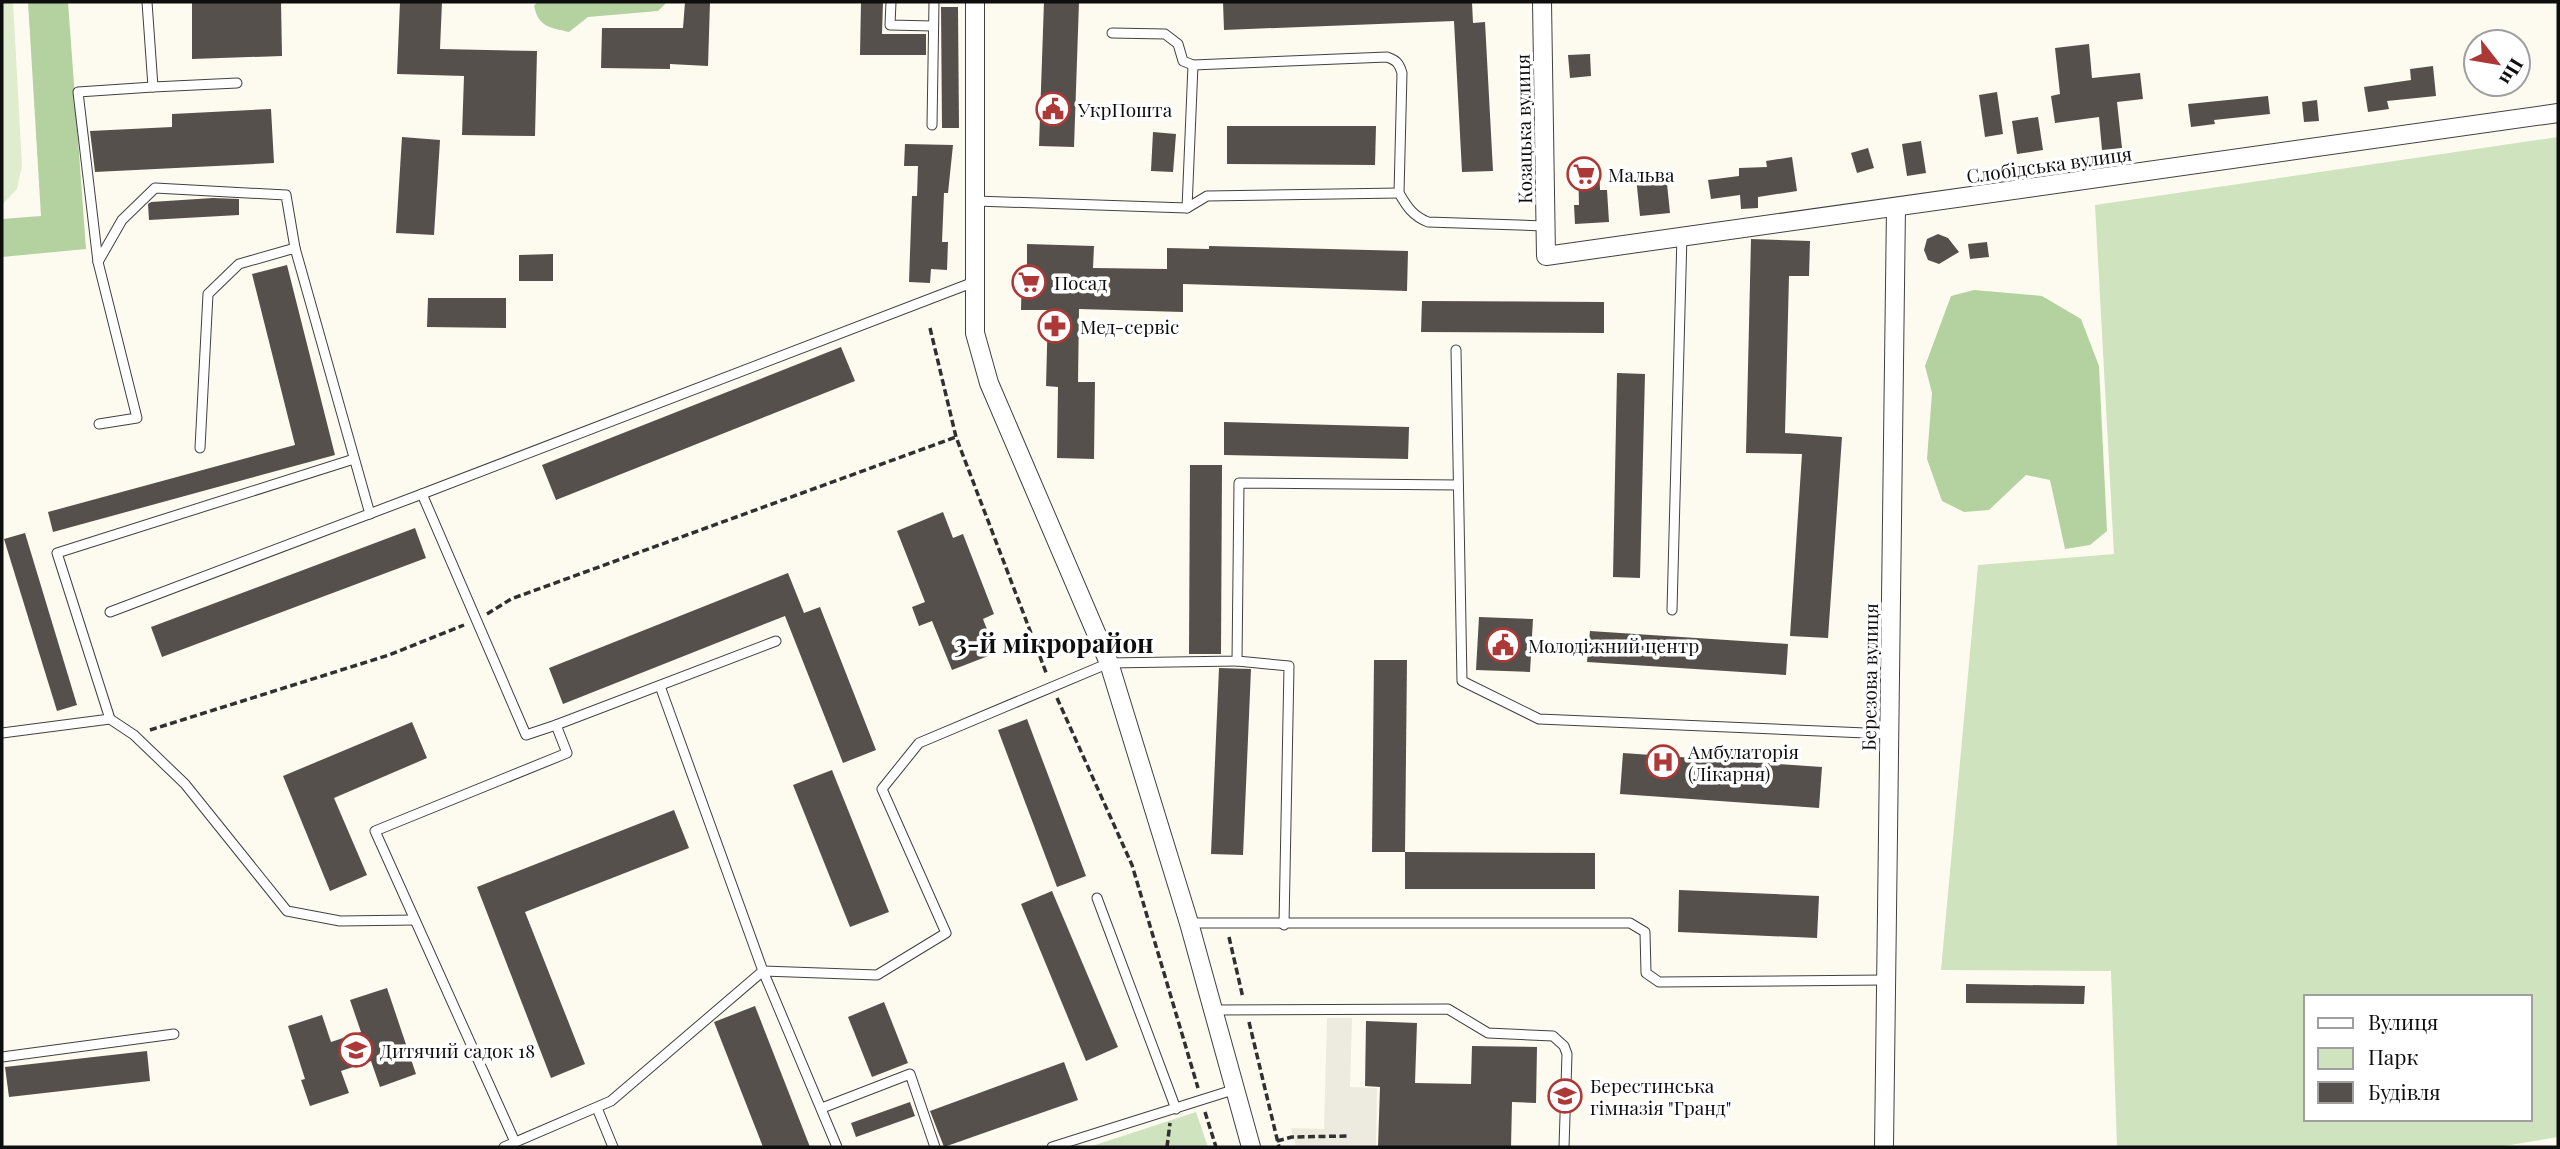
<svg xmlns="http://www.w3.org/2000/svg" width="2560" height="1149" font-family="'Playfair Display',serif">
<style>
.green{fill:#cfe3be;fill-rule:evenodd}
.forest{fill:#b3d29f}
.pitch{fill:#e0ecce}
.plaza{fill:#edeadf}
.building{fill:#55504b}
.lines{fill:none;stroke-linecap:round;stroke-linejoin:round}
.service-casing{stroke:#414141;stroke-width:11}
.minor-casing{stroke:#414141;stroke-width:20}
.path{stroke:#303030;stroke-width:3.5;stroke-dasharray:7 3.5;stroke-linecap:butt}
.service{stroke:#fff;stroke-width:9}
.minor{stroke:#fff;stroke-width:18}
.labels{text-anchor:middle;dominant-baseline:central;stroke-width:7;stroke-linejoin:round;paint-order:stroke}
.poi-label{font-size:19px;fill:#0e0e0e;stroke:#fff;text-anchor:start}
.street-label{font-size:19px;fill:#0e0e0e;stroke:#fff}
.district-label{font-size:26px;font-weight:bold;fill:#0e0e0e;stroke:#fff}
</style>
<rect width="100%" height="100%" fill="#fdfbf0"/>
<g class="green">
<path d="M2558 137V1137L2498 1147H2117L2111 971 1941 970 1978 565 2114 554 2095 205ZM2306 997H2530V1119H2306Z"/>
<polygon points="1196,1112 1208,1147 1089,1147"/>
</g>
<g class="forest">
<polygon points="28,2 68,2 86,249 2,257 2,219 41,216"/>
<path d="M537 2H667L658 11 588 17 569 32C550 27 539 28 534 6Z"/>
<polygon points="1974,290 2042,296 2081,319 2099,366 2107,531 2090,545 2065,549 2050,480 2026,475 1989,510 1964,512 1942,501 1927,459 1932,393 1925,366 1951,296"/>
</g>
<polygon class="pitch" points="2,2 13,2 22,166 17,189 2,205"/>
<polygon class="plaza" points="1327,1018 1352,1018 1350,1087 1377,1088 1376,1147 1296,1147 1291,1128 1324,1129"/>
<g class="building">
<polygon points="192,2 281,2 282,56 192,59"/>
<polygon points="400,2 442,2 440,49 537,51 535,136 462,135 464,76 397,74"/>
<polygon points="685,2 710,2 708,66 670,64 670,69 601,68 602,28 683,28"/>
<polygon points="861,2 883,2 882,34 926,34 926,55 860,55"/>
<polygon points="1044,2 1079,2 1074,147 1039,146"/>
<polygon points="1223,2 1472,2 1473,23 1485,22 1493,171 1462,172 1454,21 1224,30"/>
<polygon points="941,7 958,7 959,128 942,128"/>
<polygon points="2089,44 2092,78 2140,73 2143,99 2117,102 2122,148 2102,150 2099,117 2055,123 2051,96 2060,94 2055,48"/>
<polygon points="1590,54 1591,76 1570,78 1568,55"/>
<polygon points="2433,66 2436,96 2387,101 2389,109 2368,112 2364,87 2411,80 2410,69"/>
<polygon points="1997,92 2003,134 1985,137 1979,95"/>
<polygon points="2268,96 2270,114 2214,120 2215,124 2191,127 2188,104"/>
<polygon points="2317,100 2319,121 2304,122 2302,102"/>
<polygon points="271,109 274,163 95,172 90,131 172,127 172,114"/>
<polygon points="2038,117 2043,150 2017,154 2012,121"/>
<polygon points="1227,126 1376,126 1375,165 1227,164"/>
<polygon points="1153,132 1176,134 1173,172 1151,171"/>
<polygon points="402,137 440,140 434,235 396,233"/>
<polygon points="1921,141 1926,173 1907,176 1902,144"/>
<polygon points="905,144 953,145 948,193 944,193 942,242 948,242 947,270 931,269 930,283 909,282 912,196 917,196 918,166 904,166"/>
<polygon points="1868,148 1874,168 1857,173 1851,153"/>
<polygon points="1792,157 1797,191 1758,197 1758,208 1741,209 1740,195 1711,199 1708,180 1739,176 1739,168 1767,167 1766,161"/>
<polygon points="1599,164 1600,190 1607,190 1609,222 1575,224 1574,205 1579,205 1578,165"/>
<polygon points="1666,174 1670,213 1640,216 1636,177"/>
<polygon points="213,198 239,199 239,215 149,220 148,204 151,202"/>
<polygon points="1938,234 1948,238 1959,252 1939,264 1928,260 1924,250 1927,239"/>
<polygon points="1751,239 1810,241 1809,276 1789,276 1785,433 1842,437 1828,638 1790,636 1802,454 1746,453"/>
<polygon points="1987,242 1989,257 1970,259 1968,244"/>
<polygon points="1027,244 1094,246 1093,268 1167,269 1167,248 1209,249 1209,246 1408,251 1407,291 1183,284 1183,312 1079,309 1078,382 1095,382 1094,459 1057,458 1058,387 1046,386 1048,310 1021,310 1022,268 1027,268"/>
<polygon points="553,254 553,281 519,281 519,255"/>
<polygon points="287,265 335,455 53,532 48,512 295,445 252,274"/>
<polygon points="428,298 506,298 506,328 427,327"/>
<polygon points="1422,301 1604,302 1604,333 1421,332"/>
<polygon points="841,347 855,381 556,500 542,465"/>
<polygon points="1617,373 1645,374 1640,578 1613,577"/>
<polygon points="1224,422 1409,427 1408,459 1224,455"/>
<polygon points="1190,465 1222,465 1221,654 1189,654"/>
<polygon points="943,512 953,538 963,534 994,614 983,619 996,653 952,670 932,621 919,626 912,607 925,602 897,531"/>
<polygon points="415,528 426,558 162,657 151,627"/>
<polygon points="25,533 77,705 57,711 4,539"/>
<polygon points="788,573 804,613 820,607 876,750 843,763 785,616 563,704 549,668"/>
<polygon points="1479,617 1533,619 1530,672 1476,670"/>
<polygon points="1590,631 1788,644 1786,675 1587,662"/>
<polygon points="1374,660 1407,660 1405,852 1372,852"/>
<polygon points="1219,668 1251,669 1243,855 1211,854"/>
<polygon points="1027,719 1086,876 1057,887 998,730"/>
<polygon points="412,722 427,758 334,798 367,875 330,891 283,776"/>
<polygon points="1623,753 1822,767 1819,808 1620,794"/>
<polygon points="832,770 889,912 850,927 793,785"/>
<polygon points="674,810 689,848 525,912 585,1064 551,1078 477,887"/>
<polygon points="1405,852 1595,853 1595,889 1405,889"/>
<polygon points="1679,890 1819,896 1817,938 1678,932"/>
<polygon points="1052,891 1118,1047 1086,1061 1021,904"/>
<polygon points="1966,984 2085,986 2084,1004 1966,1003"/>
<polygon points="387,988 416,1074 380,1087 371,1061 341,1071 349,1093 310,1106 301,1080 305,1079 288,1026 322,1015 331,1042 361,1032 350,1000"/>
<polygon points="884,1002 908,1063 872,1077 848,1017"/>
<polygon points="755,1006 810,1147 763,1147 714,1022"/>
<polygon points="1366,1021 1417,1023 1415,1083 1471,1084 1472,1046 1537,1047 1536,1103 1512,1102 1511,1147 1378,1147 1380,1087 1365,1086"/>
<polygon points="147,1051 150,1081 9,1097 5,1067"/>
<polygon points="1064,1062 1078,1100 944,1147 930,1111"/>
<polygon points="910,1102 915,1116 856,1137 851,1123"/>
</g>
<g class="lines">
<defs>
<g id="service">
<polyline points="147,2 153,87 237,83"/>
<polyline points="891,2 890,25 933,26"/>
<path d="M1112 33 1165 34 1178 44 1183 61 1193 65 1387 57C1396 60 1399 63 1402 73L1399 193C1407 207 1413 216 1428 222L1545 226"/>
<polyline points="932,125 934,2"/>
<polyline points="976,201 1187,208 1207,196 1399,193"/>
<polyline points="1187,208 1193,65"/>
<polyline points="98,262 78,92 153,87"/>
<polyline points="1456,350 1462,681 1539,719 1889,734"/>
<polyline points="99,424 137,418 98,262 122,220 155,188 286,195 295,248"/>
<polyline points="200,448 208,294 239,264 295,248 370,514"/>
<polyline points="1672,610 1682,235"/>
<polyline points="110,612 422,494"/>
<polyline points="1237,661 1289,666 1284,925"/>
<polyline points="660,686 763,971 837,1147"/>
<polyline points="110,719 134,735 185,784 287,911 340,921 415,920"/>
<polyline points="556,725 526,735 422,494 974,282"/>
<polyline points="2,733 110,719 57,553 354,459"/>
<polyline points="1097,898 1176,1109"/>
<polyline points="1189,923 1630,923 1645,932 1646,973 1659,982 1884,980"/>
<polyline points="1214,1010 1448,1009 1488,1033 1553,1036 1564,1046 1567,1054 1564,1147"/>
<polyline points="2,1057 174,1034"/>
<polyline points="597,1108 613,1147"/>
<polyline points="822,1108 910,1074 935,1147"/>
<polyline points="515,1142 375,831 567,753 556,725 776,641"/>
<polyline points="504,1147 611,1101 763,971 877,975 946,933 882,789 919,743 1109,663 1237,661 1239,483 1458,485"/>
<polyline points="1052,1147 1236,1089"/>
</g>
<g id="minor">
<polyline points="975,2 975,333 989,383 1109,663 1189,923 1251,1147"/>
<polyline points="1542,2 1546,256 2558,113"/>
<polyline points="1884,1147 1896,207"/>
</g>
</defs>
<use href="#service" class="service-casing"/>
<use href="#minor" class="minor-casing"/>
<g class="path">
<polyline points="930,328 956,437 1047,675"/>
<polyline points="487,614 511,599 956,437"/>
<polyline points="1057,698 1132,865 1198,1088"/>
<polyline points="150,730 389,655 464,625"/>
<polyline points="1229,937 1243,998"/>
<polyline points="1249,1022 1279,1147"/>
<polyline points="1205,1112 1216,1147"/>
<polyline points="1277,1141 1292,1137 1349,1136"/>
<polyline points="1167,1147 1170,1123"/>
</g>
<use href="#service" class="service"/>
<use href="#minor" class="minor"/>
</g>
<defs>
<symbol id="civic-ring" viewBox="-11 -11 22 22"><circle r="9.5" fill="#fff" stroke="#ac3937" stroke-width="1.5"/><path d="M-.6-6.5H3V-4.5H.6V-3L4-1V1h2V6H-6V1h2V-1L-.6-3ZM-1.2 2.5V6h2.4V2.5Z" fill="#ac3937"/></symbol>
<symbol id="supermarket-ring" viewBox="-11 -11 22 22"><circle r="9.5" fill="#fff" stroke="#ac3937" stroke-width="1.5"/><path d="M-6-5.5h2.5l.6 2H6L4.5 2H-2.5L-4.4-4H-6ZM-1.5 3.2a1.3 1.3 0 1 0 .1 0ZM3 3.2a1.3 1.3 0 1 0 .1 0Z" fill="#ac3937"/></symbol>
<symbol id="pharmacy-ring" viewBox="-11 -11 22 22"><circle r="9.5" fill="#fff" stroke="#ac3937" stroke-width="1.5"/><path d="M-2-6h4v4h4v4h-4v4h-4v-4h-4v-4h4Z" fill="#ac3937"/></symbol>
<symbol id="hospital-ring" viewBox="-11 -11 22 22"><circle r="9.5" fill="#fff" stroke="#ac3937" stroke-width="1.5"/><path d="M-5-5h3v3.5h4V-5h3V5h-3V1.5h-4V5h-3Z" fill="#ac3937"/></symbol>
<symbol id="school-ring" viewBox="-11 -11 22 22"><circle r="9.5" fill="#fff" stroke="#ac3937" stroke-width="1.5"/><path d="M0-5L7-2L0 1L-7-2ZM-4 1L0 2.5L4 1V4Q0 6-4 4Z" fill="#ac3937"/></symbol>
</defs>
<g fill-rule="evenodd">
<use href="#civic-ring" x="1034" y="90" width="38" height="38"/>
<use href="#supermarket-ring" x="1565" y="155" width="38" height="38"/>
<use href="#supermarket-ring" x="1010" y="263" width="38" height="38"/>
<use href="#pharmacy-ring" x="1036" y="307" width="38" height="38"/>
<use href="#civic-ring" x="1484" y="626" width="38" height="38"/>
<use href="#hospital-ring" x="1644" y="743" width="38" height="38"/>
<use href="#school-ring" x="337" y="1031" width="38" height="38"/>
<use href="#school-ring" x="1546" y="1077" width="38" height="38"/>
</g>
<g class="labels">
<g class="poi-label">
<text x="1078" y="109">УкрПошта</text>
<text x="1608" y="174">Мальва</text>
<text x="1054" y="282">Посад</text>
<text x="1080" y="326">Мед-сервіс</text>
<text x="1528" y="645">Молодіжний центр</text>
<text x="1688" y="751">Амбулаторія<tspan x="1688" dy="22">(Лікарня)</tspan></text>
<text x="380" y="1050">Дитячий садок 18</text>
<text x="1590" y="1085">Берестинська<tspan x="1590" dy="22">гімназія "Гранд"</tspan></text>
</g>
<g class="street-label">
<text transform="translate(1523 129) rotate(-91)">Козацька вулиця</text>
<text transform="translate(2049 164) rotate(-8)">Слобідська вулиця</text>
<text transform="translate(1869 677) rotate(-89)">Березова вулиця</text>
</g>
<g class="district-label">
<text x="1054" y="642">3-й мікрорайон</text>
</g>
</g>
<rect width="2560" height="1149" fill="none" stroke="#0e0e0e" stroke-width="7"/>
<rect x="2304" y="995" width="228" height="126" fill="#ffffff" stroke="#9f9f9f" stroke-width="2"/>
<rect x="2318" y="1018" width="35" height="10" fill="#ffffff" stroke="#9f9f9f" stroke-width="2"/>
<text x="2368" y="1030" font-size="21" fill="#0e0e0e">Вулиця</text>
<rect x="2318" y="1048" width="35" height="21" fill="#cfe3be" stroke="#9f9f9f" stroke-width="2"/>
<text x="2368" y="1065" font-size="21" fill="#0e0e0e">Парк</text>
<rect x="2318" y="1082" width="35" height="21" fill="#55504b" stroke="#9f9f9f" stroke-width="2"/>
<text x="2368" y="1100" font-size="21" fill="#0e0e0e">Будівля</text>
<g transform="translate(2497 63) rotate(121)"><circle r="33" fill="#ffffff" stroke="#9f9f9f" stroke-width="2"/>
<path d="M0-5L12 26L0 18L-12 26Z" fill="#ac3937"/>
<text y="-10" font-size="19" font-weight="bold" text-anchor="middle" fill="#0e0e0e">Пн</text>
</g>
</svg>
